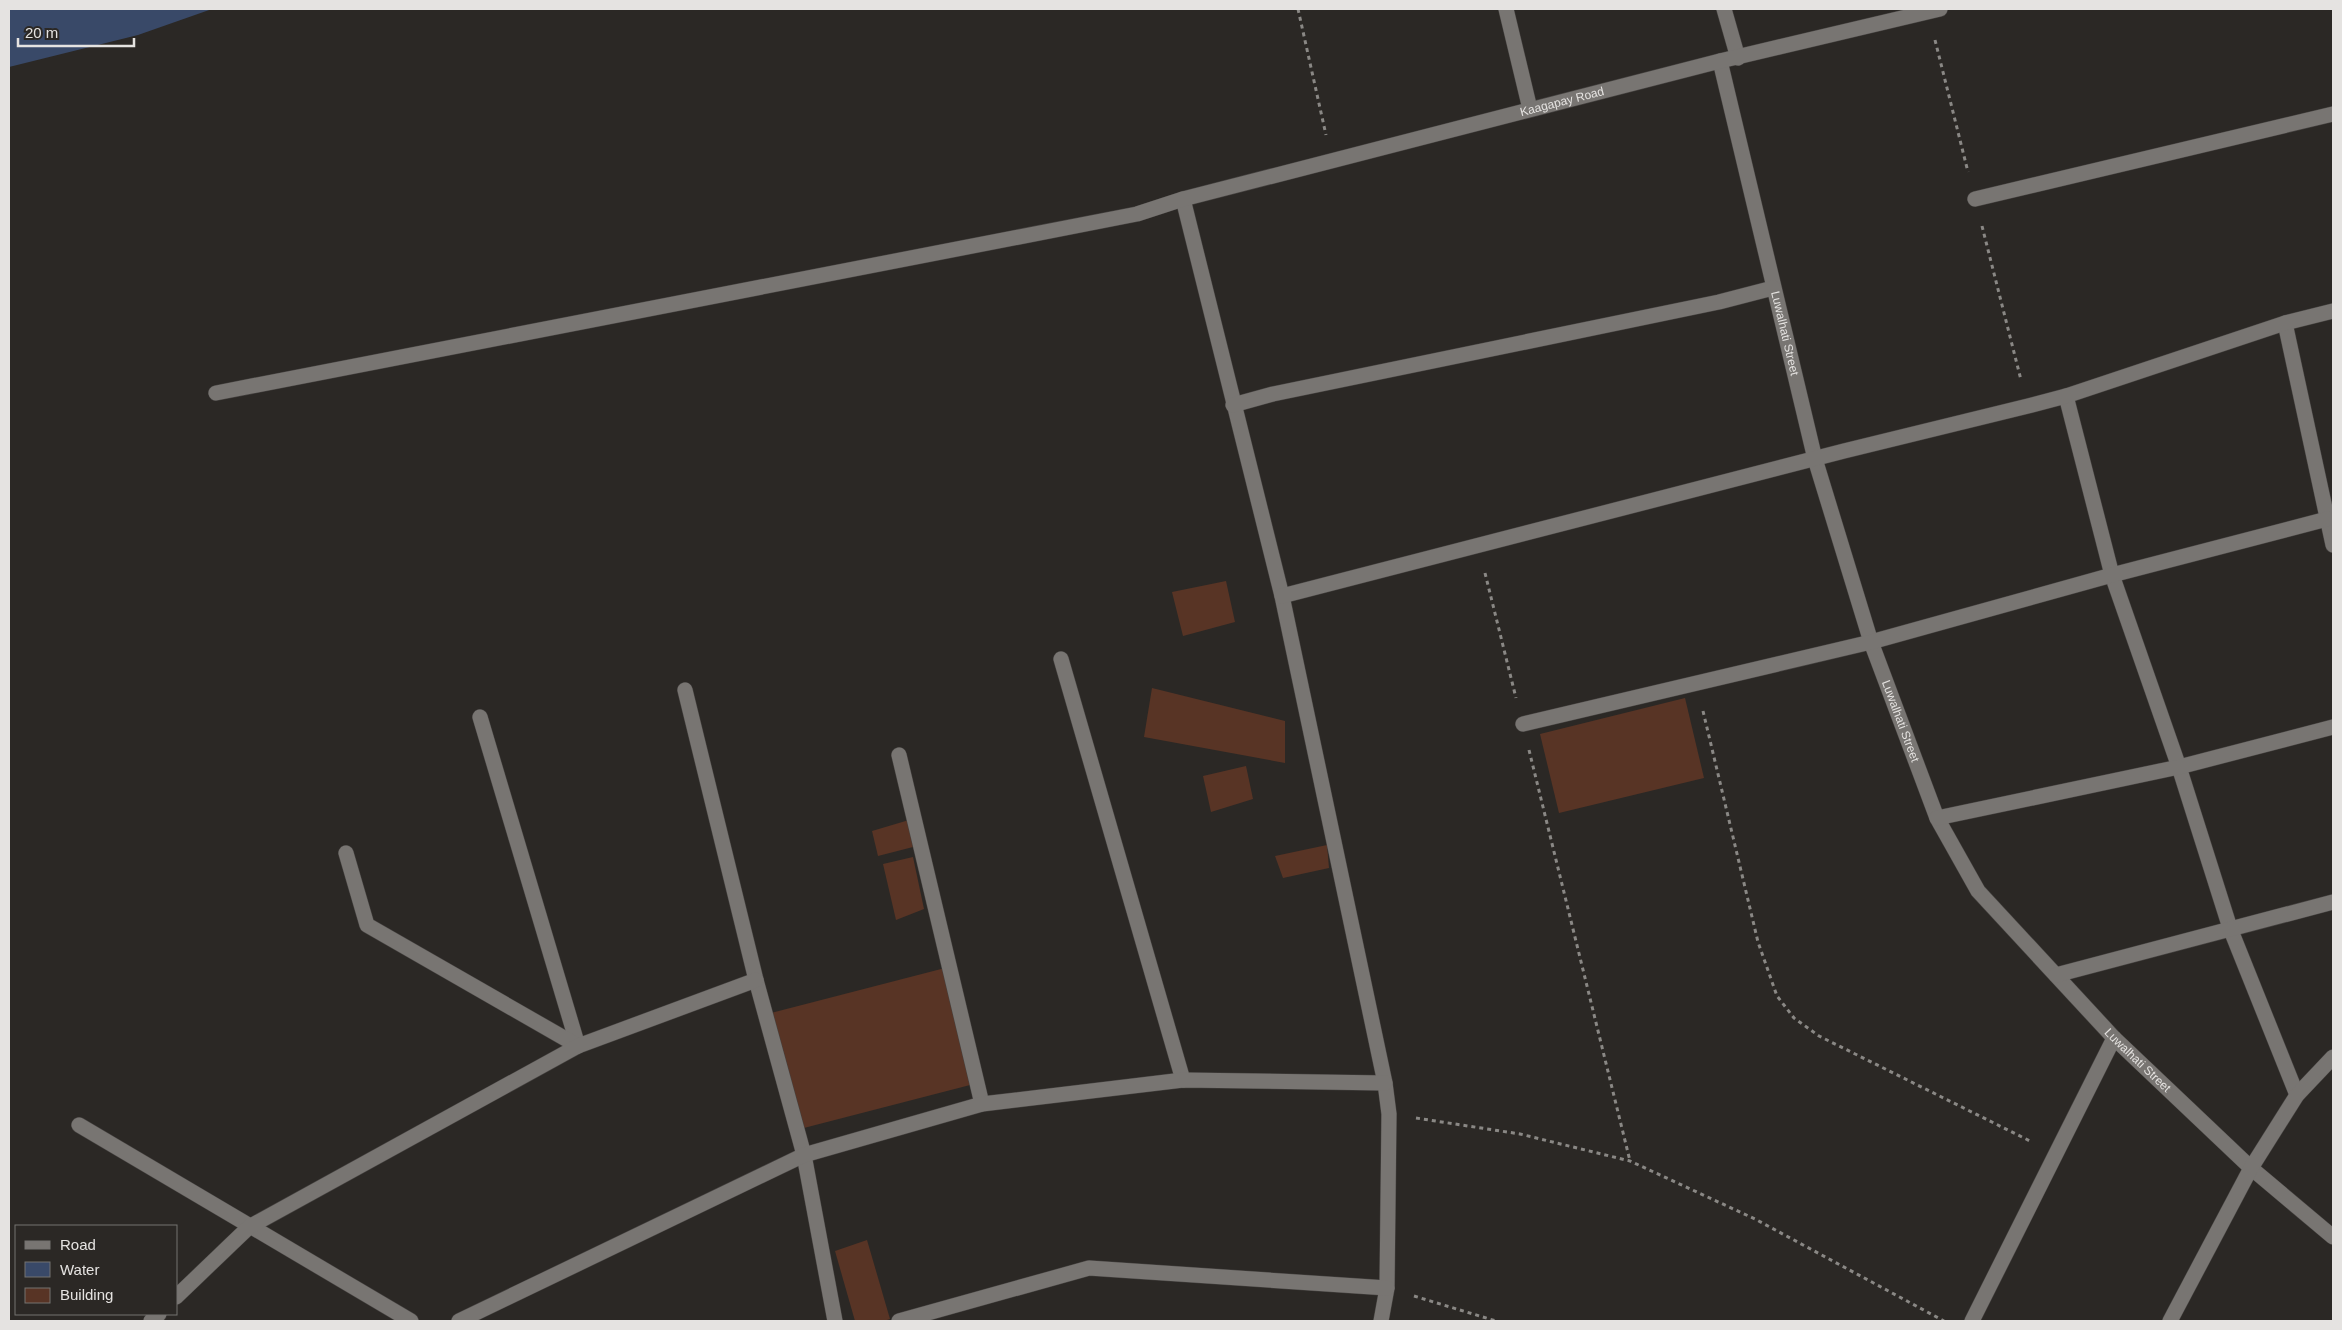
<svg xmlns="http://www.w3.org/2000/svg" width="2342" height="1330" font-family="Arial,sans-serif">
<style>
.water{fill:#394968}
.building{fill:#583425}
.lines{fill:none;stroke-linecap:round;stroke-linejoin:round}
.minor-casing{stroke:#464341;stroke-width:16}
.path{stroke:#8a8885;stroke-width:3;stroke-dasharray:4 4;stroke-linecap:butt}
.minor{stroke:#787572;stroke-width:15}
.labels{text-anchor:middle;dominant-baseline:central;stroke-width:4.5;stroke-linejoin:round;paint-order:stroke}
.street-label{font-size:12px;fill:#e5e3e1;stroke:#2b2825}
</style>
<rect width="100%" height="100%" fill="#2b2825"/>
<polygon class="water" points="9,9 212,9 138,35 9,67"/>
<g class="building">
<polygon points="1226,581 1235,622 1183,636 1172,592"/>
<polygon points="1152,688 1285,721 1285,763 1144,737"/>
<polygon points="1685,698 1704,778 1559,813 1540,734"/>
<polygon points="1246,766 1253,799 1211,812 1203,776"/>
<polygon points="909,820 913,847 878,856 872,831"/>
<polygon points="1327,845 1329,868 1283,878 1275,856"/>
<polygon points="913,857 924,909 896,920 883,864"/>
<polygon points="945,968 974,1084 800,1129 771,1013"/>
<polygon points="867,1240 890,1319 884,1321 855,1321 835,1251"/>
</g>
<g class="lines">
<defs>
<g id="minor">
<polyline points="1506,9 1530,109"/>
<polyline points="1724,9 1738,58"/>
<path id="s1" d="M1720 61 1815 459 1871 642 1937 818 1978 891 2114 1038 2251 1168 2333 1237"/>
<polyline points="1183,199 1282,596 1385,1083 1389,1114 1387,1288 1381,1321"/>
<polyline points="1975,199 2333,114"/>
<polyline points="2285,323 2333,545"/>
<path id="s2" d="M216 393 1137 214 1183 199 1720 61 1940 9"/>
<polyline points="2066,396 2112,575 2179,767 2230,928 2297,1095"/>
<polyline points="1233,405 1273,394 1719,302 1773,288"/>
<polyline points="1282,596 1844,451 2028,406 2066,396 2285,323 2333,311"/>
<polyline points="1061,659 1183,1080"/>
<polyline points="685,690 756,980 804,1155 835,1321"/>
<polyline points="480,717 578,1046"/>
<polyline points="1523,724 1871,642 2112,575 2327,519"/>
<polyline points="899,755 982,1104"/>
<polyline points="1937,818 2179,767 2333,727"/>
<polyline points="346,853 367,925 578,1046"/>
<polyline points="2056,975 2333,902"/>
<polyline points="79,1125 411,1321"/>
<polyline points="176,1297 249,1227 578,1046 756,980"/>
<polyline points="151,1321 159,1314"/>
<polyline points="459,1321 804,1155 982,1104 1183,1080 1385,1083"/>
<polyline points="899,1321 1089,1268 1387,1288"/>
<polyline points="1972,1321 2114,1038"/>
<polyline points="2170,1321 2251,1168 2297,1095 2333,1057"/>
</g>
</defs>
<use href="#minor" class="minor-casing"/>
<g class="path">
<polyline points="1298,9 1326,135"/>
<polyline points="1935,40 1968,172"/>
<polyline points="1982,226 2021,380"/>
<polyline points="1485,573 1516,698"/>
<polyline points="1703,711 1758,942 1777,996 1794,1018 1819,1036 2032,1142"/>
<polyline points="1529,750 1630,1161"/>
<polyline points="1416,1118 1520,1134 1630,1161 1755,1219 1944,1321"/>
<polyline points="1414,1296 1496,1321"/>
</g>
<use href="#minor" class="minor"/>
</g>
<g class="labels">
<g class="street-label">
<text stroke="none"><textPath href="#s2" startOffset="1378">Kaagapay Road</textPath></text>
<text stroke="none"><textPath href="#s1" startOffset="280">Luwalhati Street</textPath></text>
<text stroke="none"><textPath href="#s1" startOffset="685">Luwalhati Street</textPath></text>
<text stroke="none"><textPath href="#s1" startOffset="1105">Luwalhati Street</textPath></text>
</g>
</g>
<rect width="2342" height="1330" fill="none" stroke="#e5e3e1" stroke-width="20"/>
<rect x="15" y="1225" width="162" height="90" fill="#2b2825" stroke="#757370"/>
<rect x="25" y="1241" width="25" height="8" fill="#787572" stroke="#757370"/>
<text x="60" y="1250" font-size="15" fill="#e5e3e1">Road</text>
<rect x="25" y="1262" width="25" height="15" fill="#394968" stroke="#757370"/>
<text x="60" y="1275" font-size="15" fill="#e5e3e1">Water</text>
<rect x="25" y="1288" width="25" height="15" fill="#583425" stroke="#757370"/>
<text x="60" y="1300" font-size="15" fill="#e5e3e1">Building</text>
<path d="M18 38v8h116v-8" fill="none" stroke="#e5e3e1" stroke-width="2.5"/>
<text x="25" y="38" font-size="15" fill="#e5e3e1" stroke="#2b2825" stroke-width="4" paint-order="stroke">20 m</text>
</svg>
